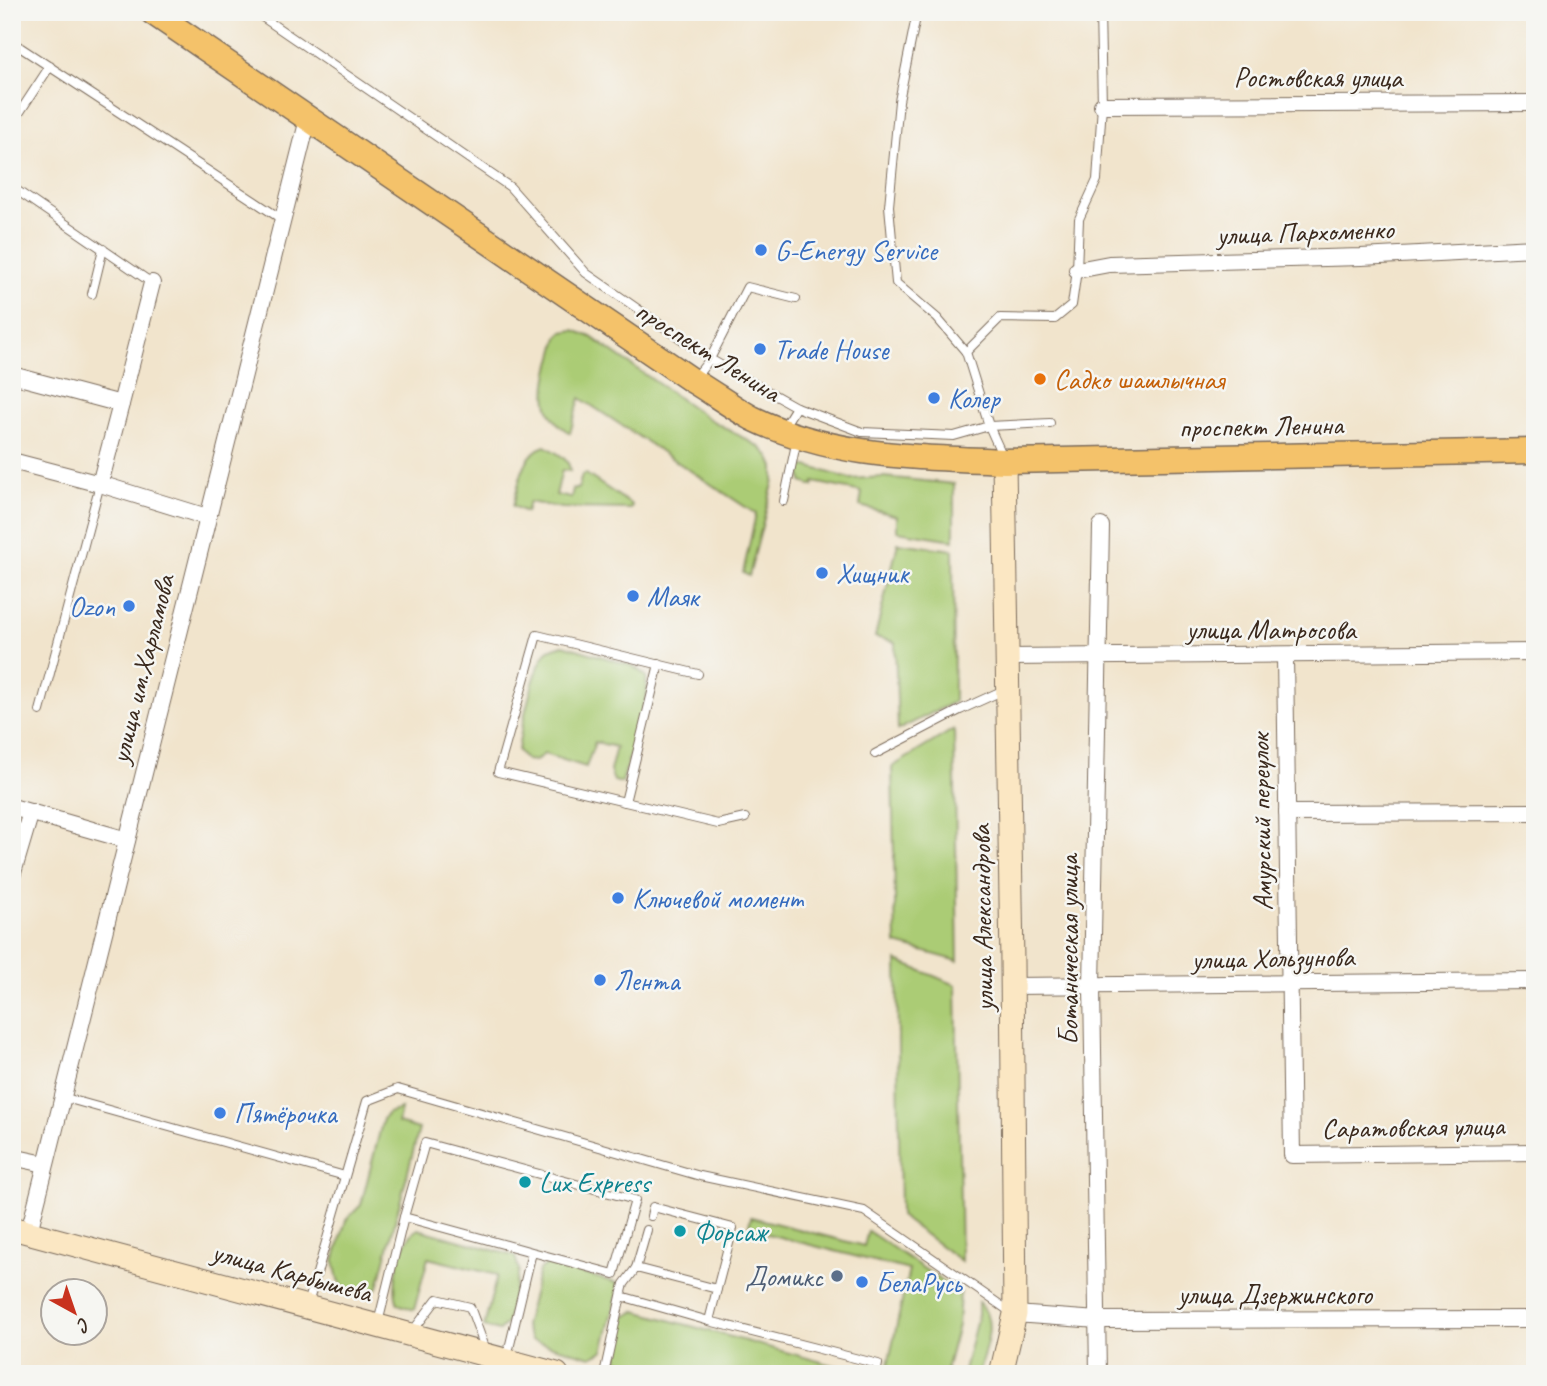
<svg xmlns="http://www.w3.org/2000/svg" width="1547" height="1386" font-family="Caveat,sans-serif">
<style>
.green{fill:#abcc74;stroke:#737b49;stroke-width:2}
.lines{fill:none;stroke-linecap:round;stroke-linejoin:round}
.lane-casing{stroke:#7b6b5b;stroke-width:10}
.street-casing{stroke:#7b6b5b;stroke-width:18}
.secondary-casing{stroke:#7b6b5b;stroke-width:25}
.primary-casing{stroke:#7b6b5b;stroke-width:27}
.lane{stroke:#fff;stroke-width:8}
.street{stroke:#fff;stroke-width:16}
.secondary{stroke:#fbe7c3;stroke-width:23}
.primary{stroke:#f4c26a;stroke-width:24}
.shop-dot{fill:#3f7fe0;stroke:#f6f6f2;stroke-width:2.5}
.food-dot{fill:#e8710a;stroke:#f6f6f2;stroke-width:2.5}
.culture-dot{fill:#0f9aa8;stroke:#f6f6f2;stroke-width:2.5}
.service-dot{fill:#5c6f8a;stroke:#f6f6f2;stroke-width:2.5}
.labels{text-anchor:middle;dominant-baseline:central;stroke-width:5;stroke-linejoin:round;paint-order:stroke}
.street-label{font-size:28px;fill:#3b2a1e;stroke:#f6f6f2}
.shop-label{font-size:28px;fill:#366cbe;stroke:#f6f6f2;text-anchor:start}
.food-label{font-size:28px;fill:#c56008;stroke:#f6f6f2;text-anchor:start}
.culture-label{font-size:28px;fill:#0d838f;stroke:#f6f6f2;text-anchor:start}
.service-label{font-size:28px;fill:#4e5e75;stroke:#f6f6f2;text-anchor:end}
</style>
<rect width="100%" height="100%" fill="#f6f6f2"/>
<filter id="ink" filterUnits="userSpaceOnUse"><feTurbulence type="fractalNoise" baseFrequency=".0143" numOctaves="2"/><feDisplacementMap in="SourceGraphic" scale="14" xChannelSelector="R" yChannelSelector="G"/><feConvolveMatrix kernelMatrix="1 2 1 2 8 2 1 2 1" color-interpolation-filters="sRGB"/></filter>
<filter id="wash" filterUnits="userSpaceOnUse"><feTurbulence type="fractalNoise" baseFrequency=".00686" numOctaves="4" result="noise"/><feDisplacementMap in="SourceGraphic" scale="28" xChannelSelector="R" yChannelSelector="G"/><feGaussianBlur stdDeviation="1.57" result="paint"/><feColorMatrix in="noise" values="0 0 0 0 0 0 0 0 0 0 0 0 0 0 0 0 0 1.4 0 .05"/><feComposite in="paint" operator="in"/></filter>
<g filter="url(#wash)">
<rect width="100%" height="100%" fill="#f1e4cc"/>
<g class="green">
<path d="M574 330 591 337 709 419 760 447 769 456 774 467V480L749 576 743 573 756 514 580 398 570 433C531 410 550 373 558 337L563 332Z"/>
<path d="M545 446C554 452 570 458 570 471L562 470 556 495 571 498 573 489H578L582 475 586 474 632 505 631 509 562 508 529 502 526 512 513 506C519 485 522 453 545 446Z"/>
<polygon points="800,466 807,466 850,479 884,477 954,484 954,540 897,531 897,516 860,506 862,492 814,482 813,486 802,482"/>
<polygon points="898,543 953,550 954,702 898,730 895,642 875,637"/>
<path d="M563 645 633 666 646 676 647 693 622 783 614 781 610 771 616 747 595 742 586 767 544 754 536 761 526 760 518 751C520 734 535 661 548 651 551 648 559 647 563 645Z"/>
<polygon points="954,729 958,961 896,944 892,767"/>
<polygon points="897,961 956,985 961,1261 900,1216"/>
<polygon points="401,1109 398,1123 419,1129 378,1287 370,1293 358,1296 350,1294 338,1280 334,1261 346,1220 361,1205 383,1119 388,1113"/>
<polygon points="751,1217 864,1246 868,1231 960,1293 958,1325 945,1374 886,1374 909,1270 748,1229"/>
<path d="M418 1229 515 1256 519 1270 507 1323 499 1331 484 1327 497 1275 428 1258 414 1310 398 1304C390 1286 400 1240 418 1229Z"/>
<polygon points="548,1264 620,1284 603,1351 591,1357 531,1340 525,1326 539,1270"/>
<path d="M978 1302C999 1320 984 1351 978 1374H963L978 1315Z"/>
<polygon points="636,1311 855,1371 857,1374 654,1374 623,1364 617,1358 624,1317"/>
</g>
</g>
<g filter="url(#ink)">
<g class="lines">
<defs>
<g id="lane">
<polyline points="255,12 510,187 586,273 710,359 796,407 862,432 954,436 989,426 1050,423"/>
<polyline points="917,12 899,101 889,206 896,283 937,318 966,352 989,426 1003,457"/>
<polyline points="12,42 283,220"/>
<polyline points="12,124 50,66"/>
<polyline points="12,187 152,283"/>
<polyline points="92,294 103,249"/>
<polyline points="966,352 1000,318 1055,319 1072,305 1077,270 1079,219 1097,180 1102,105 1100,12"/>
<polyline points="695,378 710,359 747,287 796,299"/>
<polyline points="783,428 796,407"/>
<polyline points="784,501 797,439"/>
<polyline points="698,674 537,635 498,772 718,824 745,818"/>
<polyline points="40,711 100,484"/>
<polyline points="875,754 960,710 1006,689"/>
<polyline points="625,802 659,664"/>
<polyline points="62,1097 345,1176"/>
<polyline points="651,1216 653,1207 733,1228 717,1289"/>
<polyline points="636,1268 647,1230"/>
<polyline points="308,1304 367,1101 398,1089 700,1176 864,1211 1012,1313"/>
<polyline points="709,1321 878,1364 876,1374"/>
<polyline points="378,1323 404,1217"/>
<polyline points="412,1332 437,1299 470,1307 487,1353"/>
<polyline points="507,1357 532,1252 404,1217 425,1143 635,1200 614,1274 532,1252"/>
<polyline points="604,1374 621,1296 624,1284 636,1268 717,1289 709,1321 621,1296"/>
</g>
<g id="street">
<polyline points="1102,105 1535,103"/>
<polyline points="1077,270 1109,264 1361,257 1535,248"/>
<polyline points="12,375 121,404 100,484"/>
<polyline points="121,404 152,283"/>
<polyline points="12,461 100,484 207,517"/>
<polyline points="1285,656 1292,1155 1535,1152"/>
<polyline points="1008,657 1535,652"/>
<polyline points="12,807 127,840"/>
<polyline points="1287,813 1535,812"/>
<polyline points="12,876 31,812"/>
<polyline points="1012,986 1535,981"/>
<polyline points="12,1157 45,1164"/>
<polyline points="29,1232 308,119"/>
<polyline points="1015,1314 1098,1320 1535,1319"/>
<polyline points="1098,1374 1092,986 1101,526"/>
</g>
<g id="secondary">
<polyline points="12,1228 557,1374"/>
<polyline points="1001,1374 1015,1314 1012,962 1004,461"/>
</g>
<path id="primary" d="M152 12 693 381C713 393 732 407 752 418 834 458 916 457 1004 461L1535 451"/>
</defs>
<use href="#lane" class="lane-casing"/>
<use href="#street" class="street-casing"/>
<use href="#secondary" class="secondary-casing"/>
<use href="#primary" class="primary-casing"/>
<use href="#lane" class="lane"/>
<use href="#street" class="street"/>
<use href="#secondary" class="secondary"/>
<use href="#primary" class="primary"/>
</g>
</g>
<g class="shop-dot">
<circle cx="761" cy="250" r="7"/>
<circle cx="760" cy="349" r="7"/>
<circle cx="934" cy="398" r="7"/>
<circle cx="822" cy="573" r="7"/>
<circle cx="633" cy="596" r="7"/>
<circle cx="129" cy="606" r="7"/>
<circle cx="618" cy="898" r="7"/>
<circle cx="600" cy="980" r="7"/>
<circle cx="220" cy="1113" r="7"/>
<circle cx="862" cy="1282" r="7"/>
</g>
<circle class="food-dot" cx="1040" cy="379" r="7"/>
<g class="culture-dot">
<circle cx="525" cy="1182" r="7"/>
<circle cx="680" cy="1231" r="7"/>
</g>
<circle class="service-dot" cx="837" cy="1276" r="7"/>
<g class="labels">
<g class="street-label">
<text x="1318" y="77">Ростовская улица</text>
<text transform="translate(1305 232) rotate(-2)">улица Пархоменко</text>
<text transform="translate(708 351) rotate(32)">проспект Ленина</text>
<text transform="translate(1261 426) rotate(-1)">проспект Ленина</text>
<text x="1271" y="629">улица Матросова</text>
<text transform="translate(142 669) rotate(-76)">улица им.Харламова</text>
<text transform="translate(1261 822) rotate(-91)">Амурский переулок</text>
<text transform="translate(982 918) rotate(-91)">улица Александрова</text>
<text transform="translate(1068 950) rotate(-90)">Ботаническая улица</text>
<text transform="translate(1273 958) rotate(-1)">улица Хользунова</text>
<text transform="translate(1413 1127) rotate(-1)">Саратовская улица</text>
<text transform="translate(292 1272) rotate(15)">улица Карбышева</text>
<text x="1275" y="1294">улица Дзержинского</text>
</g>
<g class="shop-label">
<text x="775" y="250">G-Energy Service</text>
<text x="774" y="349">Trade House</text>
<text x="948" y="398">Колер</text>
<text x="836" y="573">Хищник</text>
<text x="647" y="596">Маяк</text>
<text x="115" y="606" text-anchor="end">Ozon</text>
<text x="632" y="898">Ключевой момент</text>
<text x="614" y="980">Лента</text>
<text x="234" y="1113">Пятёрочка</text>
<text x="876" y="1282">БелаРусь</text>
</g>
<g class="food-label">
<text x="1054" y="379">Садко шашлычная</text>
</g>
<g class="culture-label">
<text x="539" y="1182">Lux Express</text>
<text x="694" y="1231">Форсаж</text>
</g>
<g class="service-label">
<text x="823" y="1276">Домикс</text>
</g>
</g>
<rect width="1547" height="1386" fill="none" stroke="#f6f6f2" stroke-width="42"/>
<g transform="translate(74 1312) rotate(140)"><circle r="33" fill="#f6f6f2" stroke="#aba49d" stroke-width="2"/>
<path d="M0-5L12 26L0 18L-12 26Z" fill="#c8321e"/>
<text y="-10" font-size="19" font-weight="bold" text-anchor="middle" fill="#3b2a1e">С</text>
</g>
</svg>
